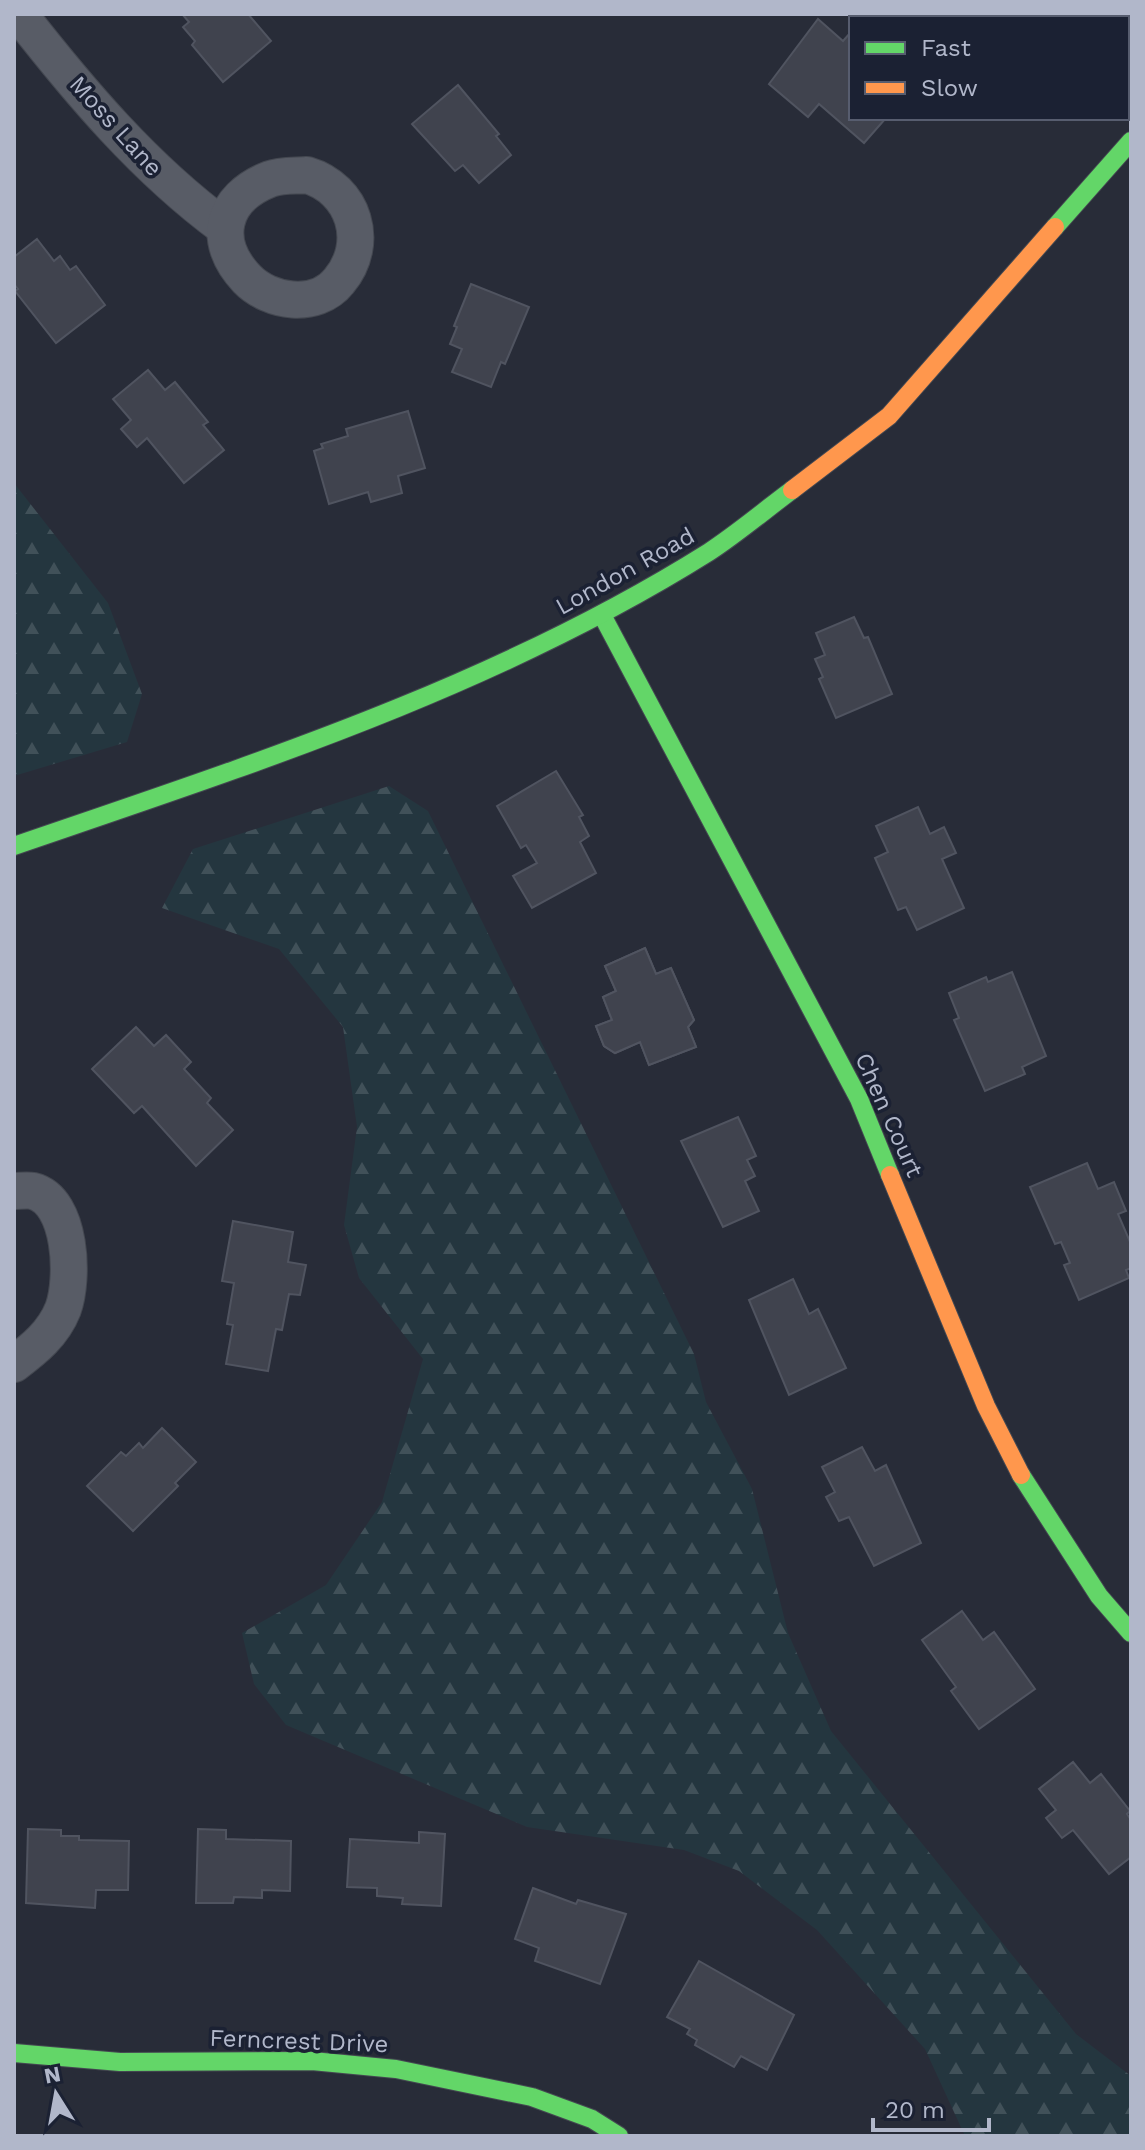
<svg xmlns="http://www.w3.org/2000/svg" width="1145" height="2150" font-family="'Work Sans',sans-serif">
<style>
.forest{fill:url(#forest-firs)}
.building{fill:#40434e;stroke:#505460;stroke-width:2}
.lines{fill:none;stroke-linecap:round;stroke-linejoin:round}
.street-casing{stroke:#444851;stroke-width:38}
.fast-casing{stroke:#444851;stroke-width:20}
.slow-casing{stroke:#444851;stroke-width:20}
.street{stroke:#585c66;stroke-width:36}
.fast{stroke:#63d668;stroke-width:18}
.slow{stroke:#ff974d;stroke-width:18}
.labels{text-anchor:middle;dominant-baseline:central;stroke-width:7;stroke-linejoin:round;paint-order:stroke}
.street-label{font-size:24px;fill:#b1b7ca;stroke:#1b2133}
</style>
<defs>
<pattern id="forest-firs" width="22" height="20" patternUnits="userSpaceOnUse" patternTransform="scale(2)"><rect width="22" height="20" fill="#24363f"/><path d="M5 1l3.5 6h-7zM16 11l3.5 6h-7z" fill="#415159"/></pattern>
</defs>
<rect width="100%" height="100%" fill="#282c38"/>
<g class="forest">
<polygon points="14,483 108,603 142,694 127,742 14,776"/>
<polygon points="389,786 428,811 694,1354 706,1402 752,1489 788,1633 831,1731 1076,2034 1131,2076 1131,2136 965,2136 925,2049 817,1930 739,1871 684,1850 527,1827 286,1725 254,1684 242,1633 326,1585 382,1502 423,1359 359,1278 344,1225 357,1127 343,1027 279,949 162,908 193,849"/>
</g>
<g class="building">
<polygon points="182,14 248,14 271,41 223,82 192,45 195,41 183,27 189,22"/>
<polygon points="818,19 843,41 851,32 851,118 886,118 864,143 819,104 808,117 769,84"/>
<polygon points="458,85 499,134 496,136 511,155 479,183 463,165 455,171 412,124"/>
<polygon points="37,239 54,261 60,256 70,270 76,266 105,305 56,343 15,291 18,289 14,284 14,257"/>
<polygon points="471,284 529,307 505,364 501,362 491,387 452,372 462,349 450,344 457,327 454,326"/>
<polygon points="148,370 165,390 175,382 208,422 203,425 224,450 184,483 147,438 137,447 121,429 131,420 113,399"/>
<polygon points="408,411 425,468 398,476 402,493 371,502 368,492 329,504 314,451 323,448 321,444 348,436 346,429"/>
<polygon points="854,617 864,638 868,637 892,694 836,718 819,679 823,677 815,659 825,655 816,633"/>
<polygon points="556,771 583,815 579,817 589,836 580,842 596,873 532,908 513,876 537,863 526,845 521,848 497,806"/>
<polygon points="918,807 930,834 944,827 956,853 942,859 964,908 917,930 906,907 898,910 875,858 888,852 876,826"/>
<polygon points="645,948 656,974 671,968 694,1020 688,1027 696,1047 649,1065 640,1042 615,1053 604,1046 596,1026 612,1020 603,997 616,991 605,966"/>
<polygon points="645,948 656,974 671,968 694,1020 688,1027 696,1047 649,1065 640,1042 615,1053 604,1046 596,1026 612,1020 603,997 616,991 605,966"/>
<polygon points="1012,972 1046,1056 1022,1067 1025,1074 985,1091 954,1020 959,1018 949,993 986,977 988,982"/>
<polygon points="136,1027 154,1046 166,1035 191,1062 184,1069 211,1098 207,1103 233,1130 196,1166 142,1106 134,1113 92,1069"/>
<polygon points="738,1117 756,1156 747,1160 755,1176 745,1181 759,1211 723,1227 681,1141"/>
<polygon points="1087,1163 1098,1189 1114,1182 1126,1211 1118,1214 1131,1244 1131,1268 1126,1270 1129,1278 1079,1300 1064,1265 1070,1263 1061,1242 1055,1244 1030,1187"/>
<polygon points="233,1221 293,1232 288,1262 306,1265 300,1295 289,1294 282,1330 276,1329 268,1371 226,1364 233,1325 227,1324 234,1283 222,1281"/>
<polygon points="793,1279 809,1314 818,1309 846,1368 789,1395 749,1300"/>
<polygon points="162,1428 196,1462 175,1483 178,1486 133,1531 87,1486 121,1452 126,1456 139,1443 143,1448"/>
<polygon points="862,1447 875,1471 886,1465 921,1543 874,1566 849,1517 839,1521 826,1497 835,1492 822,1467"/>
<polygon points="962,1611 983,1640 994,1632 1035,1689 979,1729 951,1691 956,1687 922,1640"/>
<polygon points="1073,1762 1090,1783 1101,1774 1130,1811 1127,1814 1131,1820 1131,1857 1109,1874 1073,1830 1062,1838 1046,1818 1056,1810 1039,1789"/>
<polygon points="28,1829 61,1830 61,1836 79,1836 79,1840 129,1841 128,1890 96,1890 95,1908 26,1903"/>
<polygon points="198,1829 226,1830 226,1839 291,1841 290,1891 262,1890 262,1898 234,1897 233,1903 196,1903"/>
<polygon points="419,1832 445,1834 441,1906 402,1904 403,1898 377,1896 377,1888 347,1887 350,1839 419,1843"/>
<polygon points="533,1888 576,1904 578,1900 626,1914 600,1984 535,1961 539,1948 515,1939"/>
<polygon points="699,1961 794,2015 767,2070 741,2056 734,2067 695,2045 697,2040 687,2034 690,2029 667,2017"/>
</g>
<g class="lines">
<defs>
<g id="street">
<path d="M19 14C80 92 144 168 224 227"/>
<polyline points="1038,14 1043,18"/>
<polyline points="1127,88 1131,91"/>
<path d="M307 175C354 189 371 243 339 281 316 310 269 302 247 279 211 241 221 198 270 179 281 175 295 176 307 175Z"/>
<path d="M14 1191C19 1191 28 1190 33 1191 72 1201 74 1279 63 1309 53 1334 34 1349 14 1364"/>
</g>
<g id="fast">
<polyline points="1055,227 1131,141"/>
<polyline points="602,615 859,1099 890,1175"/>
<path d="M14 846C253 764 494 687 709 552 738 533 765 510 792 490"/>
<polyline points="1021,1475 1099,1596 1131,1633"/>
<polyline points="14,2053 120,2062 312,2061 396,2069 532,2097 592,2119 619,2136"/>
</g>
<g id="slow">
<polyline points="792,490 889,416 1055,227"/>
<polyline points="890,1175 986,1406 1021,1475"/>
</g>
</defs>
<use href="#street" class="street-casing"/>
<use href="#fast" class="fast-casing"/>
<use href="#slow" class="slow-casing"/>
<use href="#street" class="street"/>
<use href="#fast" class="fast"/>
<use href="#slow" class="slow"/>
</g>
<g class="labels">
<g class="street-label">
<text transform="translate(116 126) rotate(48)">Moss Lane</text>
<text transform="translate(625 571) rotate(-29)">London Road</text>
<text transform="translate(889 1115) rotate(66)">Chen Court</text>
<text transform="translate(299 2041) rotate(2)">Ferncrest Drive</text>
</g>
</g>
<rect width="1145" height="2150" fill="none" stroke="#b1b7ca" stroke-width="32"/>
<rect x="849" y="16" width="280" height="104" fill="#1b2133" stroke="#575d6f" stroke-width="2"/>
<rect x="865" y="42" width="40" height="12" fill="#63d668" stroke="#575d6f" stroke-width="2"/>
<text x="921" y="56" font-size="24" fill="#b1b7ca">Fast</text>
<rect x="865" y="82" width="40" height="12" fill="#ff974d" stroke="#575d6f" stroke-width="2"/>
<text x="921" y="96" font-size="24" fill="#b1b7ca">Slow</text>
<g transform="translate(56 2094) rotate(349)" stroke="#1b2133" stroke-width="6" paint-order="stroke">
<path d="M0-6L14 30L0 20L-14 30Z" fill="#b1b7ca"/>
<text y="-12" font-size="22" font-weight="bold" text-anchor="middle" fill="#b1b7ca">N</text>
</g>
<path d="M873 2118v12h116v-12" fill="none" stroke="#b1b7ca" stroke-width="4"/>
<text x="885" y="2118" font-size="24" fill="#b1b7ca" stroke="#1b2133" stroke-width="6" paint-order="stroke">20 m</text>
</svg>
